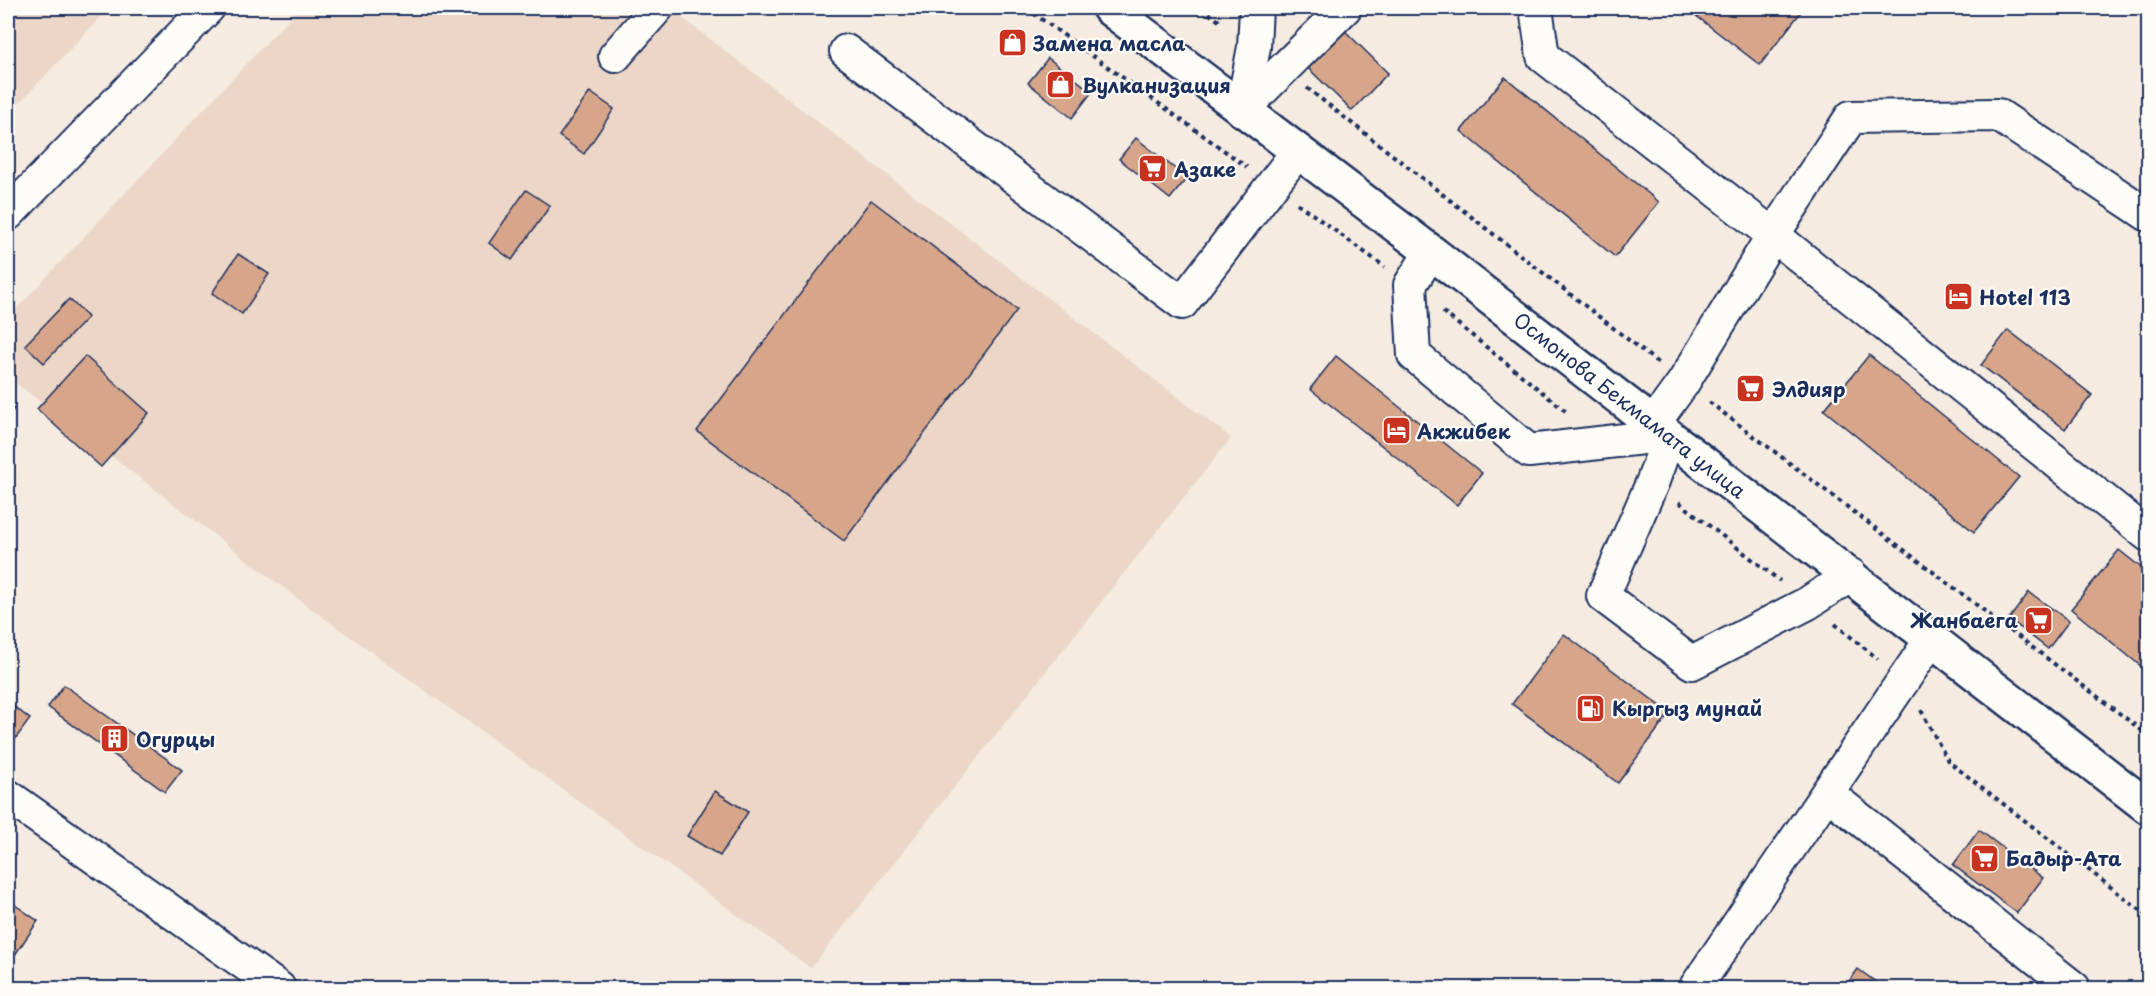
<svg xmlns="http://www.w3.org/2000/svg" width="2156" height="996" font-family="'Playpen Sans',sans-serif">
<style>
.built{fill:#ecd6c7}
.building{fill:#d7a58a;stroke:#1b2f5e;stroke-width:1.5}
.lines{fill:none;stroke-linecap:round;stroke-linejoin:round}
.minor-casing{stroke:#1b2f5e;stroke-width:36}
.highway-casing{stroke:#1b2f5e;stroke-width:38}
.path{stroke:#1b2f5e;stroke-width:4;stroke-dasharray:4.5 4.5;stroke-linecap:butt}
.minor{stroke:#fdfcf7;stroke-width:32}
.highway{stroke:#fdfcf7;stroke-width:33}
.labels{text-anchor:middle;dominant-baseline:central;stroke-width:4.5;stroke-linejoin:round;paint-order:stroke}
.poi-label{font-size:20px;font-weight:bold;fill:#1b2f5e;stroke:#fdfcf7;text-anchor:start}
.street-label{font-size:20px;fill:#1b2f5e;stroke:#fdfcf7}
</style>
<rect width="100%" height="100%" fill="#f5ebe1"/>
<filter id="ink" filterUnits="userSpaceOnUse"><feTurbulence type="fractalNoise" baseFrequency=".0167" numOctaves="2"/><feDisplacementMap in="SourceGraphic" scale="12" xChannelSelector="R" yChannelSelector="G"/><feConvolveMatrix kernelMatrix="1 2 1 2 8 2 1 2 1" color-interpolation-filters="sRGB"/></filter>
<g filter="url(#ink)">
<g class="built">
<polygon points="8,8 109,8 8,115"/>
<polygon points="299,8 669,8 1231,438 811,968 306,605 8,377 8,318"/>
</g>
<g class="building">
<polygon points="1686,8 1804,8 1760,65"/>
<polygon points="1345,31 1388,73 1352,111 1308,68"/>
<polygon points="1048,58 1092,92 1072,118 1028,83"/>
<polygon points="1505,77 1659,202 1615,257 1461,131"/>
<polygon points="590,92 614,109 584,154 559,136"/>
<polygon points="1136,138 1187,178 1170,199 1119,159"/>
<polygon points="526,190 550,206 512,260 489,243"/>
<polygon points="871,200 1017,310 844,541 697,431"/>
<polygon points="238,254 269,274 242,314 212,293"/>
<polygon points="69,299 88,317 44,363 25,345"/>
<polygon points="2008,330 2092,395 2065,429 1981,365"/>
<polygon points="1869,355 2019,477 1974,532 1824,410"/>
<polygon points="85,356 149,413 101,467 37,409"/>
<polygon points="1336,356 1482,473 1457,505 1310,389"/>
<polygon points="8,404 14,409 8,418"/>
<polygon points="2119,550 2148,573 2148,672 2071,609"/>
<polygon points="2029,592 2069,621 2048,649 2009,619"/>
<polygon points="1564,634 1670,713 1618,783 1512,704"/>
<polygon points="64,685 182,770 165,792 48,707"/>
<polygon points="8,702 30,719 8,749"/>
<polygon points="715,791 748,812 720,856 687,836"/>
<polygon points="1979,830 2043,878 2017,913 1953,865"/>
<polygon points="8,900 38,921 8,965"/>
<polygon points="1858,969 1884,988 1844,988"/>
<polygon points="822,981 832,988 817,988"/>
</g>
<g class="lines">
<defs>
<g id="minor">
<polyline points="1536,8 1543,56 1773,235 2148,535"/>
<polyline points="846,51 1182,303 1298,151"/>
<polyline points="615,56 657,8"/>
<polyline points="1242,110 1345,8"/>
<polyline points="1242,110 1254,47 1256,8"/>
<polyline points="8,214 208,8"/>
<polyline points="1431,252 1410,285 1414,355 1529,451 1669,435 1653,481 1603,596 1692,663 1808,603 1851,575"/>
<polyline points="1654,423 1683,383 1773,235 1851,117 1998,115 2148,215"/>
<polyline points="1828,794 2074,988"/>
<polyline points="8,796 279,988"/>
<polyline points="1695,988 1932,638"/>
</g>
<polyline id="highway" points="1109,8 1431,252 2148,807"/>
</defs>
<use href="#minor" class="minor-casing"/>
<use href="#highway" class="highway-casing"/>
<g class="path">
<polyline points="1026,8 1247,167"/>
<polyline points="1201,8 1222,23"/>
<polyline points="1307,88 1658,363"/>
<polyline points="1297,203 1385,267"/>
<polyline points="1443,312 1568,413"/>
<polyline points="1709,402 2148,735"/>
<polyline points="1679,502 1780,581"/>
<polyline points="1835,624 1878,659"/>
<polyline points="1921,710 1948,761 2148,916"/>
</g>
<use href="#minor" class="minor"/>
<use href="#highway" class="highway"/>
</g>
</g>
<defs>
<symbol id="shop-square" viewBox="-11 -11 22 22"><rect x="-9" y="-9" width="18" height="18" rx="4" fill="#c8321e" stroke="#fdfcf7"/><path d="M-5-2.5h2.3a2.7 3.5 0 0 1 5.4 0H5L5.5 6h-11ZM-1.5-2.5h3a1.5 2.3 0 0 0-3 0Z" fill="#fff"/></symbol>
<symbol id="supermarket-square" viewBox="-11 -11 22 22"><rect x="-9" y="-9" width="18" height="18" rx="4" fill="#c8321e" stroke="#fdfcf7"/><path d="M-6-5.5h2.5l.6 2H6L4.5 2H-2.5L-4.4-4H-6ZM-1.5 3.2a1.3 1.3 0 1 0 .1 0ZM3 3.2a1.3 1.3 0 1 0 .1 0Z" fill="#fff"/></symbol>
<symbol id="hotel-square" viewBox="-11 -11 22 22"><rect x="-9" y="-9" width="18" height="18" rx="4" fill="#c8321e" stroke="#fdfcf7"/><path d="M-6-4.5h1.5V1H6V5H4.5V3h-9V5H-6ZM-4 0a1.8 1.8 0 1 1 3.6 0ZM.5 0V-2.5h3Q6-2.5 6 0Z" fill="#fff"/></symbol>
<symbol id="fuel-square" viewBox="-11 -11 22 22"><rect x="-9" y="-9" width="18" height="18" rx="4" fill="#c8321e" stroke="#fdfcf7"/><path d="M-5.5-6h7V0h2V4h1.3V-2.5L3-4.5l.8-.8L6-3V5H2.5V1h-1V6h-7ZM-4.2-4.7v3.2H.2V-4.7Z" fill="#fff"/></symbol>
<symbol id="building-square" viewBox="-11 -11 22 22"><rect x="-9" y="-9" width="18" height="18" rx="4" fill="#c8321e" stroke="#fdfcf7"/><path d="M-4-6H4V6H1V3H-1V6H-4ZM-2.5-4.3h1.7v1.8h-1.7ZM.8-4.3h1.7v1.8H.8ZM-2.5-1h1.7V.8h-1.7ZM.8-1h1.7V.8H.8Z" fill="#fff"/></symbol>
</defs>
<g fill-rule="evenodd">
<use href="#shop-square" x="996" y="26" width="33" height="33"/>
<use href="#shop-square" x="1044" y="68" width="33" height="33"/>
<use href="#supermarket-square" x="1136" y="152" width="33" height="33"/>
<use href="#hotel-square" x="1942" y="280" width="33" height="33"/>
<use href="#supermarket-square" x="1734" y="372" width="33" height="33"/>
<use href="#hotel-square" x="1380" y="414" width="33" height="33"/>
<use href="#supermarket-square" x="2022" y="604" width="33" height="33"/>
<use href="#fuel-square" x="1574" y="692" width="33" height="33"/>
<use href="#building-square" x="98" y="722" width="33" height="33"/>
<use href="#supermarket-square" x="1968" y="842" width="33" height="33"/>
</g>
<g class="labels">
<g class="poi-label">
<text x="1033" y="43">Замена масла</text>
<text x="1082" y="85">Вулканизация</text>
<text x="1174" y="169">Азаке</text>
<text x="1979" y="297">Hotel 113</text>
<text x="1772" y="389">Элдияр</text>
<text x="1417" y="431">Акжибек</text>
<text x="2018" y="620" text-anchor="end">Жанбаега</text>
<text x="1612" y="708">Кыргыз мунай</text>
<text x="136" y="739">Огурцы</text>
<text x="2006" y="858">Бадыр-Ата</text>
</g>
<g class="street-label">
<text transform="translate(1630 405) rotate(38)">Осмонова Бекмамата улица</text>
</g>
</g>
<rect width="2156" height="996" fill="none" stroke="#fdfcf7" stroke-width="30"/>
<rect x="15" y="15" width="2126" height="966" fill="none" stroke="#1b2f5e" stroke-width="2" filter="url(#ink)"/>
</svg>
